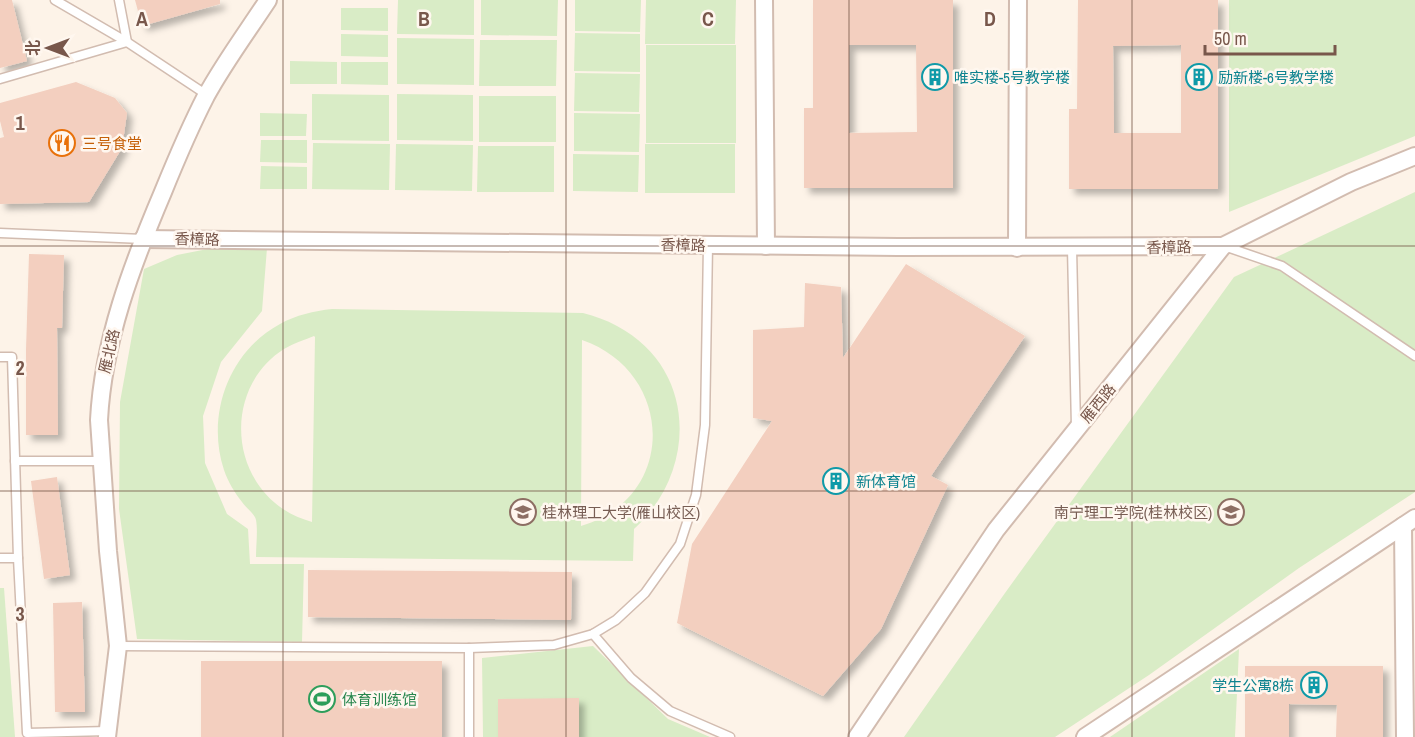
<svg xmlns="http://www.w3.org/2000/svg" width="1415" height="737" font-family="'Archivo Narrow','Noto Sans SC',sans-serif">
<style>
.green{fill:#d9ecc6;fill-rule:evenodd}
.building{fill:#f3cfbf;fill-rule:evenodd;filter:url(#shadow)}
.lines{fill:none;stroke-linecap:round;stroke-linejoin:round}
.service-casing{stroke:#d2bcb0;stroke-width:11}
.minor-casing{stroke:#d2bcb0;stroke-width:20}
.service{stroke:#fff;stroke-width:8}
.minor{stroke:#fff;stroke-width:16}
.grid{fill:none;stroke:#78574b;stroke-width:1.5;stroke-opacity:0.55}
.labels{text-anchor:middle;dominant-baseline:central;stroke-width:5;stroke-linejoin:round;paint-order:stroke}
.culture-label{font-size:15px;fill:#0d838f;stroke:#fff7ef;text-anchor:start}
.food-label{font-size:15px;fill:#c56008;stroke:#fff7ef;text-anchor:start}
.street-label{font-size:15px;fill:#78574b;stroke:#fff7ef}
.education-label{font-size:15px;fill:#785e54;stroke:#fff7ef;text-anchor:start}
.leisure-label{font-size:15px;fill:#27864d;stroke:#fff7ef;text-anchor:start}
.grid-label{font-size:20px;text-anchor:middle;font-weight:bold;fill:#78574b;stroke:#fff7ef;stroke-width:5;stroke-linejoin:round;paint-order:stroke}
</style>
<defs>
<filter id="shadow"><feDropShadow dx="5.5" dy="5.5" stdDeviation="3" flood-color="#0004"/></filter>
</defs>
<rect width="100%" height="100%" fill="#fdf3e8"/>
<g class="green">
<polygon points="398,0 474,0 474,35 397,34"/>
<polygon points="481,0 558,0 557,36 481,35"/>
<polygon points="575,0 641,0 640,32 575,31"/>
<polygon points="646,0 736,0 735,44 645,44"/>
<polygon points="1229,0 1415,0 1415,136 1229,212"/>
<polygon points="341,8 388,8 388,31 341,30"/>
<polygon points="575,33 640,34 640,72 574,71"/>
<polygon points="341,34 388,35 388,57 341,56"/>
<polygon points="397,38 474,39 474,85 397,84"/>
<polygon points="480,40 557,40 556,86 479,86"/>
<rect x="646" y="45" width="90" height="98"/>
<polygon points="290,61 337,62 337,84 290,84"/>
<polygon points="341,62 388,62 388,85 341,84"/>
<polygon points="575,73 640,74 639,112 574,111"/>
<polygon points="312,94 389,95 389,141 312,140"/>
<polygon points="397,94 473,95 473,141 397,140"/>
<rect x="479" y="96" width="77" height="46"/>
<polygon points="260,113 307,114 306,136 260,136"/>
<polygon points="574,113 640,114 639,152 574,151"/>
<polygon points="261,140 307,140 307,163 260,162"/>
<polygon points="313,143 390,144 389,190 312,189"/>
<polygon points="396,144 473,145 472,191 395,190"/>
<rect x="645" y="144" width="90" height="49"/>
<polygon points="478,146 554,146 554,192 477,192"/>
<polygon points="573,154 639,155 638,192 573,191"/>
<polygon points="261,166 307,167 307,189 260,189"/>
<polygon points="1415,192 1415,492 1299,568 1149,675 1055,737 904,737 1005,593 1234,277"/>
<polygon points="223,246 267,248 262,311 221,362 203,416 205,463 227,514 248,529 250,564 304,564 302,642 137,639 119,509 120,402 144,269 177,255"/>
<path d="M332 309 583 313C595 316 606 320 617 326 698 369 697 472 634 529L633 561 256 557C256 545 258 531 256 520 255 514 246 508 242 502 235 493 228 482 224 470 206 416 228 352 280 324 296 315 314 311 332 309ZM314 336 315 337 312 522C302 519 292 515 283 509 227 471 227 385 284 349 294 343 304 340 314 336ZM582 340C675 372 678 498 581 526Z"/>
<polygon points="0,588 4,588 15,737 0,737"/>
<polygon points="593,646 668,719 710,737 483,737 482,658"/>
<polygon points="1239,649 1235,737 1110,737"/>
</g>
<g class="building">
<polygon points="0,0 12,0 27,61 0,68"/>
<polygon points="135,0 220,0 220,4 142,26"/>
<path d="M813 0H953V188H804V108H813ZM849 45H916L917 132 849 133Z"/>
<path d="M1078 0H1218V189H1069V109H1077ZM1181 45V133H1114L1113 46Z"/>
<polygon points="76,82 115,98 127,113 122,148 89,202 0,204 0,138 4,137 0,121 0,103"/>
<polygon points="29,254 64,255 62,328 57,328 58,435 26,435 26,350"/>
<polygon points="906,264 1025,336 931,476 948,485 881,629 823,696 677,623 692,544 772,421 753,418 753,330 804,327 805,283 841,287 843,358"/>
<polygon points="57,477 70,575 44,579 31,481"/>
<polygon points="308,570 572,572 571,620 308,617"/>
<polygon points="82,602 85,712 55,712 53,603"/>
<rect x="201" y="661" width="241" height="76"/>
<polygon points="1245,666 1383,666 1383,737 1336,737 1337,705 1289,704 1289,737 1245,737"/>
<polygon points="579,698 579,737 498,737 498,699"/>
</g>
<g class="lines">
<defs>
<g id="service">
<polyline points="55,0 127,42 207,95"/>
<polyline points="0,79 127,42 119,0"/>
<polyline points="0,233 143,239"/>
<polyline points="1224,246 1282,266 1415,356"/>
<polyline points="1072,248 1076,427"/>
<polyline points="0,357 12,357 18,558"/>
<polyline points="15,461 102,461"/>
<polyline points="0,558 18,558 27,733 108,731"/>
<polyline points="593,634 631,678 670,711 730,737"/>
<polyline points="118,646 469,648 469,737"/>
<polyline points="469,648 554,645 593,634 616,620 645,593 680,544 696,495 705,425 708,245"/>
</g>
<g id="minor">
<polyline points="764,0 766,246"/>
<polyline points="143,239 898,247 1223,246"/>
<polyline points="1017,248 1018,0"/>
<polyline points="1403,526 1405,737"/>
<path d="M107 737 118 646 108 551 99 420C103 341 132 265 163 192 176 160 190 127 206 96 224 63 247 32 268 0"/>
<polyline points="857,737 996,530 1223,246 1351,182 1415,156"/>
<polyline points="1085,737 1415,518"/>
</g>
</defs>
<use href="#service" class="service-casing"/>
<use href="#minor" class="minor-casing"/>
<use href="#service" class="service"/>
<use href="#minor" class="minor"/>
</g>
<path class="grid" d="M283 0V737M566 0V737M849 0V737M1132 0V737M0 246H1415M0 491H1415"/>
<defs>
<symbol id="building-ring" viewBox="-11 -11 22 22"><circle r="9.5" fill="#fff7ef" stroke="#0f9aa8" stroke-width="1.5"/><path d="M-4-6H4V6H1V3H-1V6H-4ZM-2.5-4.3h1.7v1.8h-1.7ZM.8-4.3h1.7v1.8H.8ZM-2.5-1h1.7V.8h-1.7ZM.8-1h1.7V.8H.8Z" fill="#0f9aa8"/></symbol>
<symbol id="restaurant-ring" viewBox="-11 -11 22 22"><circle r="9.5" fill="#fff7ef" stroke="#e8710a" stroke-width="1.5"/><path d="M-5-6h1v4h1v-4h1v4h1v-4h1v5L-1.5 .5V6h-2V.5L-5-1ZM5-6V6H3V1.5H1.5Q1.5-4 5-6Z" fill="#e8710a"/></symbol>
<symbol id="university-ring" viewBox="-11 -11 22 22"><circle r="9.5" fill="#fff7ef" stroke="#8d6e63" stroke-width="1.5"/><path d="M0-5L7-2L0 1L-7-2ZM-4 1L0 2.5L4 1V4Q0 6-4 4Z" fill="#8d6e63"/></symbol>
<symbol id="stadium-ring" viewBox="-11 -11 22 22"><circle r="9.5" fill="#fff7ef" stroke="#2e9e5b" stroke-width="1.5"/><path d="M0-5a6.5 5 0 1 0 0 10a6.5 5 0 1 0 0-10ZM-3.5-1.8h7v3.6h-7Z" fill="#2e9e5b"/></symbol>
</defs>
<g fill-rule="evenodd">
<use href="#building-ring" x="920" y="62" width="30" height="30"/>
<use href="#building-ring" x="1184" y="62" width="30" height="30"/>
<use href="#restaurant-ring" x="47" y="128" width="30" height="30"/>
<use href="#building-ring" x="821" y="466" width="30" height="30"/>
<use href="#university-ring" x="508" y="497" width="30" height="30"/>
<use href="#university-ring" x="1216" y="497" width="30" height="30"/>
<use href="#building-ring" x="1299" y="670" width="30" height="30"/>
<use href="#stadium-ring" x="307" y="684" width="30" height="30"/>
</g>
<g class="labels">
<g class="culture-label">
<text x="954" y="77">唯实楼-5号教学楼</text>
<text x="1218" y="77">励新楼-6号教学楼</text>
<text x="856" y="481">新体育馆</text>
<text x="1294" y="685" text-anchor="end">学生公寓8栋</text>
</g>
<g class="food-label">
<text x="82" y="143">三号食堂</text>
</g>
<g class="street-label">
<text transform="translate(197 239) rotate(1)">香樟路</text>
<text transform="translate(683 245) rotate(1)">香樟路</text>
<text transform="translate(1169 247) rotate(-1)">香樟路</text>
<text transform="translate(109 351) rotate(-77)">雁北路</text>
<text transform="translate(1098 403) rotate(-51)">雁西路</text>
</g>
<g class="education-label">
<text x="542" y="512">桂林理工大学(雁山校区)</text>
<text x="1212" y="512" text-anchor="end">南宁理工学院(桂林校区)</text>
</g>
<g class="leisure-label">
<text x="342" y="699">体育训练馆</text>
</g>
</g>
<g class="grid-label">
<text x="142" y="26">A</text>
<text x="424" y="26">B</text>
<text x="708" y="26">C</text>
<text x="990" y="26">D</text>
<text x="20" y="130">1</text>
<text x="20" y="375">2</text>
<text x="20" y="621">3</text>
</g>
<g transform="translate(48 48) rotate(270)" stroke="#fff7ef" stroke-width="4.5" paint-order="stroke">
<path d="M0-4.5L10 22L0 15L-10 22Z" fill="#78574b"/>
<text y="-9" font-size="16" font-weight="bold" text-anchor="middle" fill="#78574b">北</text>
</g>
<path d="M1205 45v9h130v-9" fill="none" stroke="#78574b" stroke-width="3"/>
<text x="1214" y="45" font-size="18" fill="#78574b" stroke="#fff7ef" stroke-width="4.5" paint-order="stroke">50 m</text>
</svg>
